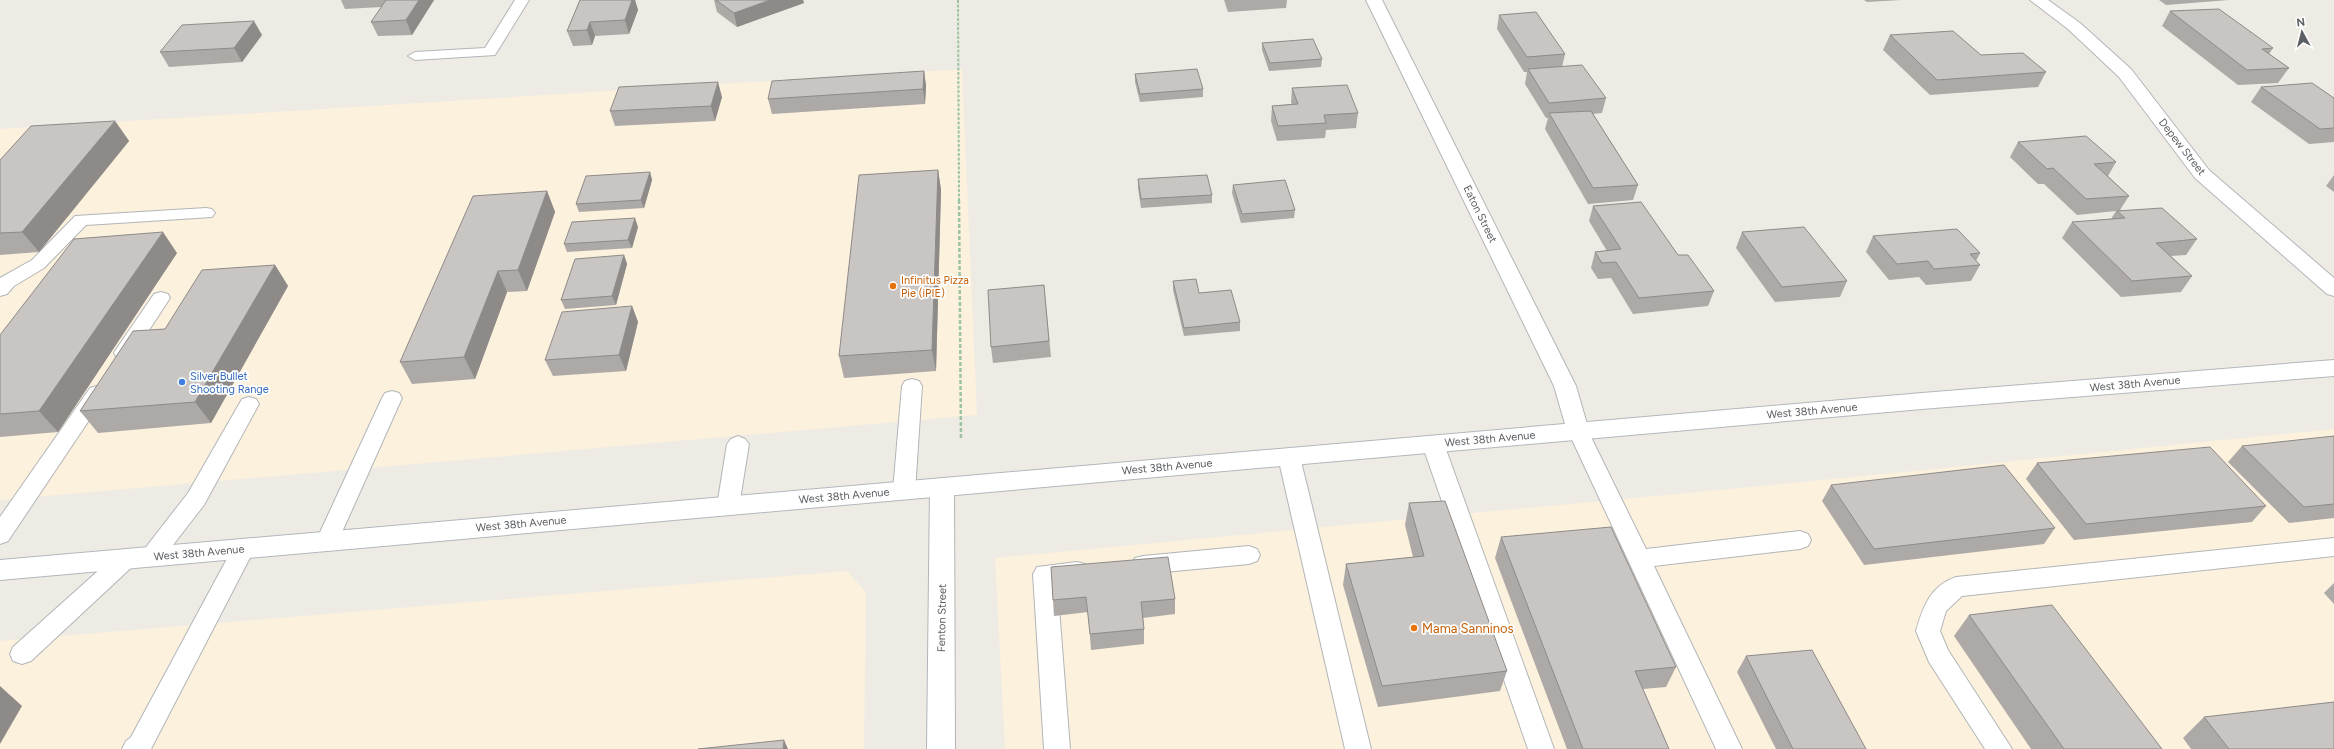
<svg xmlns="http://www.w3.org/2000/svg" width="2334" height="749" font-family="Figtree,sans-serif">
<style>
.commercial{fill:#fbf1dc}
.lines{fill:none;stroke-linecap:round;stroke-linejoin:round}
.service-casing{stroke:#b2b5b8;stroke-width:2}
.minor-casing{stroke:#b2b5b8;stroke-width:2}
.secondary-casing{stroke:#b3b7bb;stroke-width:2}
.path-far1{stroke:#9cc4a4;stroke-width:2;stroke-dasharray:3 1.5;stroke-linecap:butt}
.path{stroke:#9cc4a4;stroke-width:2.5;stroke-dasharray:4 2;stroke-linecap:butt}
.service{fill:#fff;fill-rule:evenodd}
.minor{fill:#fff;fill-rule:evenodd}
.secondary{fill:#fff;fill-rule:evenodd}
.wall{fill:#ada9a7}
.shaded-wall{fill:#8d8a88}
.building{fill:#c9c5c2;stroke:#8d8a88}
.food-dot{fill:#e8710a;stroke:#fff;stroke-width:1.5}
.shop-dot{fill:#3f7fe0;stroke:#fff;stroke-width:1.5}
.labels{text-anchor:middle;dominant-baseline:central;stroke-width:3.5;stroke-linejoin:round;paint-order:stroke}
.street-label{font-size:11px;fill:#5c6064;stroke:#fff}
.food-label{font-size:11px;fill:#c56008;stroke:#fff;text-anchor:start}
.shop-label{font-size:11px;fill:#366cbe;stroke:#fff;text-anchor:start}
.near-food-label{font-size:13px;fill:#c56008;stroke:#fff;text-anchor:start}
</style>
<rect width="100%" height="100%" fill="#eeebe4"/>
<g class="commercial">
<polygon points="962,69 977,415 0,500 0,129"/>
<polygon points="2334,429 2334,749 1005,749 995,558 1792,483"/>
<polygon points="847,571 866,592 864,749 0,749 0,641"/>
</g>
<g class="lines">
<defs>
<g id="service">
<polygon points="515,0 529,0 495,55 415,60 408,56 415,52 485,48"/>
<polygon points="206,208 212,209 215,213 212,217 86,225 44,268 14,286 7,294 0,296 0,278 32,260 75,216"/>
<polygon points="161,292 168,294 170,298 131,358 124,360 117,358 114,353 117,348 154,294"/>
<polygon points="912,379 919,381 922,386 915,491 912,497 904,499 896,497 893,491 902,386 905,381"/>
<polygon points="97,386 104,388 107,393 104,398 8,541 0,544 0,517 90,388"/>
<polygon points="392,391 399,393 402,398 338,541 335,547 327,550 319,547 316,541 382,398 385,393"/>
<polygon points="249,397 256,399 259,404 204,505 159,563 151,566 143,563 140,557 143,551 188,493 242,399"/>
<polygon points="1578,423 1585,426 1588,431 1646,549 1800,531 1808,534 1811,540 1808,546 1800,549 1654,566 1742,749 1716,749 1568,431 1571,426"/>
<polygon points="738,436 745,439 749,444 739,506 736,512 728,514 720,512 717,506 727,444 731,439"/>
<polygon points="1433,436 1440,439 1444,444 1554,749 1528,749 1422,444 1426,439"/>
<polygon points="1289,449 1297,451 1300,457 1371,749 1345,749 1278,457 1281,451"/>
<path d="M2334 538V556L1962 596 1946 611 1940 631 1948 650 2012 749H1985L1929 662 1916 631C1923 607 1930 586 1956 577Z"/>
<polygon points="244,539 252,542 255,548 151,749 122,749 126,741 131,737 236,542"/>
<polygon points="1249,546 1257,549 1260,555 1257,561 1249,564 1143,574 1135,572 1131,565 1135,558 1143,556"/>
<polygon points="126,550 134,553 137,559 134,565 31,661 22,664 13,661 10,654 13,647 118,553"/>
<polygon points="1077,562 1085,564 1089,571 1085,578 1057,582 1070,749 1044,749 1033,574 1037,567"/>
</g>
<g id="minor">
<polygon points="1366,0 1382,0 1576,386 1589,431 1586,437 1578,439 1570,437 1567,431 1554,386"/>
<polygon points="2030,0 2048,0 2080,23 2131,69 2209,170 2334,278 2334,296 2327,294 2195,178 2119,77 2068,29"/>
<polygon points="942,478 950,481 954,487 955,749 927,749 930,487 934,481"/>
</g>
<polygon id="secondary" points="2334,360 2334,376 1922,409 0,580 0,560 1922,393"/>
</defs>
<use href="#service" class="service-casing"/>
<use href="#minor" class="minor-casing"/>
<use href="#secondary" class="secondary-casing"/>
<polyline class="path-far1" points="958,0 959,201"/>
<polyline class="path" points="959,200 961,439"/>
<use href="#service" class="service"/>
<use href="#minor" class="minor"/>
<use href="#secondary" class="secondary"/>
</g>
<g class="wall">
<polygon points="341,0 434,0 412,35 378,36 371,22 382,7 345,9"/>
<polygon points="580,0 635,0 638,10 629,34 595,36 592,45 573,46 567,31"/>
<polygon points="714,0 803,0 804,3 737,27 717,12"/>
<polygon points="1224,0 1287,0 1286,8 1228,12"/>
<polygon points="1864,0 1901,0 1867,2"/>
<polygon points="2159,0 2229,0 2166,5"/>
<polygon points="2170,11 2273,48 2269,54 2289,68 2278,83 2238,85 2162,26"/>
<polygon points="1499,15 1565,54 1562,67 1606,98 1602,113 1593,114 1638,185 1633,200 1588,204 1545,129 1548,118 1546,118 1525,84 1527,72 1524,72 1497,29"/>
<polygon points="262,35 242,62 169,67 160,52"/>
<polygon points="1890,35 1981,55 2046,72 2038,87 1930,95 1883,50"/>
<polygon points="1262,43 1322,59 1321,67 1269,71 1262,50"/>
<polygon points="924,71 926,86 925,104 772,114 768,99"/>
<polygon points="1135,74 1203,89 1203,97 1140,102 1135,82"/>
<polygon points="2261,87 2334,98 2334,142 2309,144 2251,102"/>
<polygon points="1292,88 1358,113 1356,128 1326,130 1325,138 1277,141 1271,121 1272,106 1292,104 1291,103"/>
<polygon points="722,97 715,121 615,126 610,111"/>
<polygon points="115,121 129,141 39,252 0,255 0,160"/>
<polygon points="2018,142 2116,162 2108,176 2129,196 2120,210 2197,239 2186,255 2171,256 2192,276 2181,292 2121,297 2062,238 2072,222 2111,219 2116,211 2077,215 2044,184 2038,184 2010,157"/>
<polygon points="938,170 941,190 936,371 844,378 839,356"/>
<polygon points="650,172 652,180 644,208 579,212 576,204"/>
<polygon points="2334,175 2334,192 2326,186"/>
<polygon points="1138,179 1212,195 1212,203 1141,208 1138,188"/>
<polygon points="1233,185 1295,210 1294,218 1241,223 1232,193"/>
<polygon points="547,191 555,212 527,291 507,292 475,379 412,384 400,362"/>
<polygon points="1593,206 1678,255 1714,291 1708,306 1633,314 1611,278 1598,279 1591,268 1595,252 1607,251 1589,221"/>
<polygon points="638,227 632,248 567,252 564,244"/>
<polygon points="1742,232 1847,281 1840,297 1775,302 1736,248"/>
<polygon points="1873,236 1980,253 1976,261 1980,265 1971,281 1926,285 1919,277 1889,280 1866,252"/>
<polygon points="177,253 58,432 0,437 0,335"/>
<polygon points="624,255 627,264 616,305 565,309 561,300"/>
<polygon points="275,265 288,286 211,423 98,433 80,411 165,329"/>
<polygon points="1173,281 1199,293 1240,322 1240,331 1184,336 1173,290"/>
<polygon points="1044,285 1051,357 993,363 991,347"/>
<polygon points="632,306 638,322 626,371 553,376 545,360"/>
<polygon points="2334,436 2334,518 2289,523 2228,462 2242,446"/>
<polygon points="2037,463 2266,506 2252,522 2074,540 2026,479"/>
<polygon points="1831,485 2055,528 2044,544 1864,565 1822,501"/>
<polygon points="1409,503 1507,671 1500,691 1378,707 1343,585 1346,564 1413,557 1405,525"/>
<polygon points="1501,537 1676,667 1666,687 1643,689 1669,749 1567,749 1495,558"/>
<polygon points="1051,567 1175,599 1175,614 1143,618 1144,629 1144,644 1091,650 1088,612 1054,616 1053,600"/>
<polygon points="2334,583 2334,604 2324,593"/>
<polygon points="1969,615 2162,749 2031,749 1954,636"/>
<polygon points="1746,656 1866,749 1776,749 1737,672"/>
<polygon points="2204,717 2334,749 2191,749 2183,738"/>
</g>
<g class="shaded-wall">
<polygon points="419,0 434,0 412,35 406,20"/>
<polygon points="632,0 635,0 638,10 629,34 625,20"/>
<polygon points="770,0 803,0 804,3 737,27 734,13"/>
<polygon points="254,21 262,35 242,62 234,48"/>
<polygon points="590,22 595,36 592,45 587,30"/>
<polygon points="924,71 926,86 925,104 923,89"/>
<polygon points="718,82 722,97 715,121 711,106"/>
<polygon points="115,121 129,141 39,252 22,232"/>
<polygon points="938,170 941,190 936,371 932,350"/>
<polygon points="650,172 652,180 644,208 641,200"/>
<polygon points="547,191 555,212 527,291 518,270"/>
<polygon points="635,218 638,227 632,248 628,240"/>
<polygon points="163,232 177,253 58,432 39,411"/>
<polygon points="624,255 627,264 616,305 612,296"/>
<polygon points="275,265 288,286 211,423 195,402"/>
<polygon points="498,271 507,292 475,379 464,357"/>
<polygon points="632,306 638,322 626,371 619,355"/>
<polygon points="0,686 22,706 0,744"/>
<polygon points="784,740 788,749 783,749"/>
</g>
<g class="building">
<polygon points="386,0 419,0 406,20 371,22"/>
<polygon points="580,0 632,0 625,20 590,22 587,30 567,31"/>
<polygon points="716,0 770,0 734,13"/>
<polygon points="2219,9 2273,48 2262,49 2289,68 2247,70 2170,11"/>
<polygon points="1536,12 1565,54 1527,57 1499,15"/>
<polygon points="254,21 234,48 160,52 182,25"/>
<polygon points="1953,31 1981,55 2023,53 2046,72 1937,80 1890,35"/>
<polygon points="1313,39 1322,59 1270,63 1262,43"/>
<polygon points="1582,65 1606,98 1549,103 1528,69"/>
<polygon points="1197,69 1203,89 1140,94 1135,74"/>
<polygon points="924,71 923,89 768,99 772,81"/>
<polygon points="718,82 711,106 610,111 619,87"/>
<polygon points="2312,83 2334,98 2334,128 2320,129 2261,87"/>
<polygon points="1347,85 1358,113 1324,115 1326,123 1278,126 1272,106 1298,104 1292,88"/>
<polygon points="1591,111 1638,185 1593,188 1549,113"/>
<polygon points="115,121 22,232 0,233 0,160 31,126"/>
<polygon points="2086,136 2116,162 2094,164 2129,196 2086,199 2053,168 2047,169 2018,142"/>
<polygon points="938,170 932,350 839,356 859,175"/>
<polygon points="650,172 641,200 576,204 586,176"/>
<polygon points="1207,175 1212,195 1141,199 1138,179"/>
<polygon points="1285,180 1295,210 1242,214 1233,185"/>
<polygon points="547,191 518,270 498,271 464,357 400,362 473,196"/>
<polygon points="1641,202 1678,255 1688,255 1714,291 1639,298 1616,262 1602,263 1595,252 1621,249 1593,206"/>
<polygon points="2162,208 2197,239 2156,243 2192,276 2132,281 2072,222 2125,218 2117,211"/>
<polygon points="635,218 628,240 564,244 572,222"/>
<polygon points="1804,227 1847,281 1782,287 1742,232"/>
<polygon points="1957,229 1980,253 1970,254 1980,265 1934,269 1928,261 1897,264 1873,236"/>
<polygon points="163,232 39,411 0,414 0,335 74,239"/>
<polygon points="624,255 612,296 561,300 575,259"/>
<polygon points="275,265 195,402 80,411 133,331 165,329 202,270"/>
<polygon points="1196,279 1199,293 1231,290 1240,322 1184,328 1173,281"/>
<polygon points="1044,285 1049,341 991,347 988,290"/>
<polygon points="632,306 619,355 545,360 562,312"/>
<polygon points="2334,436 2334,504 2304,507 2242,446"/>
<polygon points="2210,447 2266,506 2086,524 2037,463"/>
<polygon points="2004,465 2055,528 1874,549 1831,485"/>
<polygon points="1445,501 1507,671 1382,686 1346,564 1424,556 1409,503"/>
<polygon points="1611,527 1676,667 1635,671 1669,749 1583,749 1501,537"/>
<polygon points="1168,557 1175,599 1141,602 1144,629 1090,634 1086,597 1053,600 1051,567"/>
<polygon points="2052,605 2162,749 2064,749 1969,615"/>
<polygon points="1812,650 1866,749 1793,749 1746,656"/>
<polygon points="2334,702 2334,749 2229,749 2204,717"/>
<polygon points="784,740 783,749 698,749"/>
</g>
<g class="food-dot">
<circle cx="893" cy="286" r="4"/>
<circle cx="1414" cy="628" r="4"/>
</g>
<circle class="shop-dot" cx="182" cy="382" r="4"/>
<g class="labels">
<g class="street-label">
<text transform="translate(2182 147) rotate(52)">Depew Street</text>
<text transform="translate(1480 214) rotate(64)">Eaton Street</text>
<text transform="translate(2135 384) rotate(-5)">West 38th Avenue</text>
<text transform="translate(1812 411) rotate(-5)">West 38th Avenue</text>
<text transform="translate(1490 439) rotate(-5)">West 38th Avenue</text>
<text transform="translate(1167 467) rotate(-5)">West 38th Avenue</text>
<text transform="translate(844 496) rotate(-5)">West 38th Avenue</text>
<text transform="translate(521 524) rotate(-5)">West 38th Avenue</text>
<text transform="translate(199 553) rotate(-5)">West 38th Avenue</text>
<text transform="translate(942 618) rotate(-89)">Fenton Street</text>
</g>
<g class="food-label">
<text x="901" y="280">Infinitus Pizza<tspan x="901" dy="13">Pie (iPIE)</tspan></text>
</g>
<g class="shop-label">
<text x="190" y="376">Silver Bullet<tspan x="190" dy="13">Shooting Range</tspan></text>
</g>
<g class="near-food-label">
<text x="1422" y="628">Mama Sanninos</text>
</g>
</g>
<g transform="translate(2302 32) rotate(353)" stroke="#ffffff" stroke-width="3" paint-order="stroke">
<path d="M0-3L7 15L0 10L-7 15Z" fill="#5c6064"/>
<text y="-6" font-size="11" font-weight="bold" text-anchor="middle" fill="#5c6064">N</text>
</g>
</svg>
